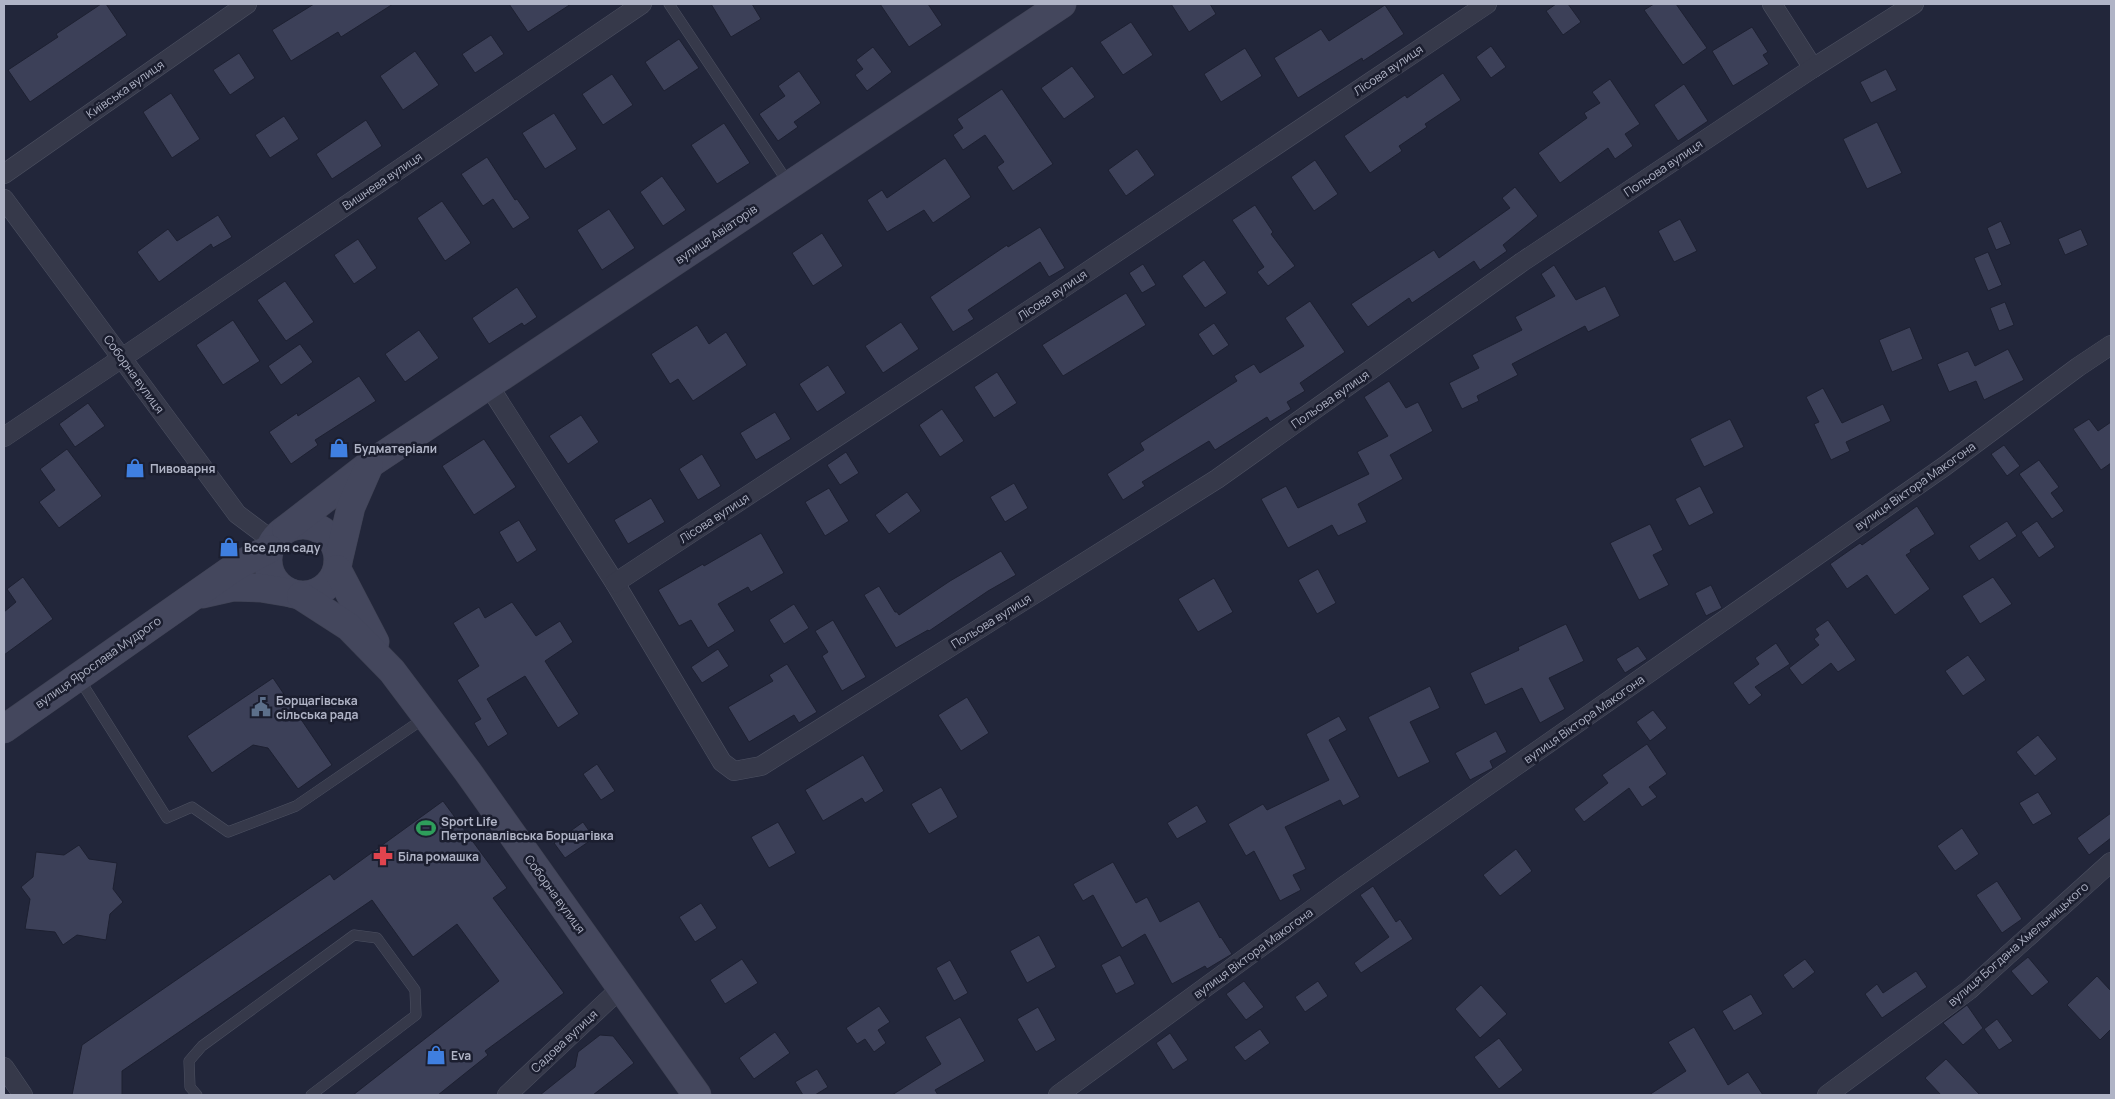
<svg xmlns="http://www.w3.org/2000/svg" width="2115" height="1099" font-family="Manrope,sans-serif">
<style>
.building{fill:#3c4058;stroke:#1d2031}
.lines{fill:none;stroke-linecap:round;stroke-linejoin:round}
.lane-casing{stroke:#4d5162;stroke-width:11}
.street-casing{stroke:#4d5162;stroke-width:20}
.secondary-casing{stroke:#3f4253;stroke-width:29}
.lane{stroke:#36394a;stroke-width:10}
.street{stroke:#36394a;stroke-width:19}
.secondary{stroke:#44475d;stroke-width:28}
.labels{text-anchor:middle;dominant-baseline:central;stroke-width:5;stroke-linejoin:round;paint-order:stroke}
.street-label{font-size:12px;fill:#b0b4c6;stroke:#1b1e2f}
.poi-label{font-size:12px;font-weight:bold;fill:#b0b4c6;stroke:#1b1e2f;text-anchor:start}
</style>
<rect width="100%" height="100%" fill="#22263a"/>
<g class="building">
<polygon points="101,4 106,4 127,35 30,102 8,70 58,37 56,34"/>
<polygon points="314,4 393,4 341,37 338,32 291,61 272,30"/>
<polygon points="509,4 571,4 528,32"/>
<polygon points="711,4 752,4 761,19 731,37"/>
<polygon points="880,4 928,4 942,25 909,47"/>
<polygon points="1171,4 1210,4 1216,14 1189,32"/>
<polygon points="1556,4 1568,4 1581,22 1563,35 1546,11"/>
<polygon points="1654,4 1676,4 1707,48 1683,65 1644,10"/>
<polygon points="1385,5 1404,34 1363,61 1362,58 1298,98 1274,58 1321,29 1329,41"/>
<polygon points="1131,22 1153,55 1123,75 1100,42"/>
<polygon points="1752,27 1768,52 1763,55 1769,64 1733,86 1712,51"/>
<polygon points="491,35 504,54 475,73 462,54"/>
<polygon points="679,39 699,68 664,91 645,62"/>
<polygon points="1491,46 1506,67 1491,78 1476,57"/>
<polygon points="873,47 892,72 867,91 855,75 863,69 856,60"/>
<polygon points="1245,48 1262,76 1221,102 1204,74"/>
<polygon points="415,51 439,85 403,110 380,76"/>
<polygon points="239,53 255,78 230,95 213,70"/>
<polygon points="1072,66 1095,97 1064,119 1041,88"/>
<polygon points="1886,69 1897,90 1871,103 1860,82"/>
<polygon points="799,71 821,103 794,122 798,127 778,141 759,114 785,96 778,86"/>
<polygon points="1443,73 1461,100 1425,124 1427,127 1399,146 1402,151 1370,173 1344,136 1405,95 1407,98"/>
<polygon points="612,74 633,105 603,125 582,94"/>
<polygon points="1610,79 1640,124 1625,134 1633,146 1615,159 1608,148 1560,183 1538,153 1587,118 1584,113 1600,103 1592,92"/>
<polygon points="1684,84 1708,121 1678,141 1654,105"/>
<polygon points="1002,89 1053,164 1013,191 997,167 1004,162 985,135 963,150 953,135 963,128 957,119"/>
<polygon points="171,93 200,139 172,158 143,112"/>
<polygon points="554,113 577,149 545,169 522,133"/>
<polygon points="284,116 299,139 270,158 255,135"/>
<polygon points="366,120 382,146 332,179 316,154"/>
<polygon points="1877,122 1902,173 1867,189 1843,139"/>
<polygon points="724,123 750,163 717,184 691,145"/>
<polygon points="1137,149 1155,175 1126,196 1108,170"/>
<polygon points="487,157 515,200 517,199 530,218 513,229 493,199 483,206 461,174"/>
<polygon points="945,158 971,197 933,223 924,210 887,232 867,200 882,190 887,198"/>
<polygon points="1315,160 1338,194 1314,211 1291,177"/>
<polygon points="662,176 686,210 663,226 640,192"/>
<polygon points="1515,187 1538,216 1503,245 1507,251 1480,270 1474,261 1412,303 1409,298 1368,327 1351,304 1434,250 1439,258 1510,208 1502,198"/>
<polygon points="442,201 471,243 445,261 417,218"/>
<polygon points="1255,205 1273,232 1271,234 1295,266 1268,286 1257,272 1264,267 1232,220"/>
<polygon points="609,209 635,248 602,270 577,230"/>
<polygon points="218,215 232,237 213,248 211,244 159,282 137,252 168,229 177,241"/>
<polygon points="1680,219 1697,251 1674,262 1658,231"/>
<polygon points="2001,221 2011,244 1996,250 1987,228"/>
<polygon points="1040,227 1065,268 1049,277 1040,262 968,310 974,319 953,332 930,297 1007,245 1008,247"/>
<polygon points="2081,229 2088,245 2065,255 2058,239"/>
<polygon points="822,233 843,266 813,286 792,253"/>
<polygon points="358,239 377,268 354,284 334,255"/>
<polygon points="1988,252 2002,285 1988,291 1974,258"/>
<polygon points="1204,260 1227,293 1205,308 1182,276"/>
<polygon points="1143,264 1156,285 1142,293 1129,273"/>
<polygon points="1554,265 1576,300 1605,286 1620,316 1588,332 1585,326 1512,364 1518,375 1477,396 1479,401 1462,409 1449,383 1479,368 1472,355 1522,330 1515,317 1555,296 1541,274"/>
<polygon points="285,281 314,322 286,341 257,300"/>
<polygon points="517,287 537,317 524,326 522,323 489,344 472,318"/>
<polygon points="1126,293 1146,325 1063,376 1042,345"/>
<polygon points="1310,301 1345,352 1300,383 1305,391 1287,402 1291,409 1270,422 1267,417 1215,450 1209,441 1142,482 1145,486 1123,500 1107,474 1144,450 1140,443 1237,381 1234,376 1254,364 1260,373 1304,346 1285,318"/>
<polygon points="2005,302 2014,325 1999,331 1990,308"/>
<polygon points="233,320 260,361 223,385 196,345"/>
<polygon points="901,322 919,349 883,373 865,346"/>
<polygon points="1214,323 1229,345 1213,356 1198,334"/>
<polygon points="697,325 709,344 726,332 747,365 693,401 678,379 670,384 651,354"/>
<polygon points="1910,327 1923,359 1892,372 1879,340"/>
<polygon points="419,330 439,358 405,382 385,354"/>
<polygon points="300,344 313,362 281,385 268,366"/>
<polygon points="2008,349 2024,380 1984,400 1976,381 1949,392 1937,364 1968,351 1975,366"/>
<polygon points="828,365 846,393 817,412 799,384"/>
<polygon points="997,372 1017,403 994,418 974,387"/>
<polygon points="359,376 376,401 315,440 318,445 291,464 269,432 297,413 298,416"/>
<polygon points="1389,381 1406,408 1418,402 1433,431 1390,455 1403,479 1358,504 1367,522 1338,536 1332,525 1288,548 1261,499 1286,486 1298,508 1369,474 1357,452 1388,436 1364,397"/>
<polygon points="1823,388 1842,423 1883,404 1891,421 1846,442 1850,451 1831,460 1814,424 1819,422 1806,397"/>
<polygon points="88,403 105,426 75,447 59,424"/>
<polygon points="942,409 964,441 940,457 919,425"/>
<polygon points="775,412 791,439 756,460 740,433"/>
<polygon points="581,415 599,442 568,464 549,436"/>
<polygon points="1730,419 1744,447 1704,467 1690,439"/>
<polygon points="2089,419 2098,431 2111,422 2111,463 2101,470 2073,429"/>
<polygon points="484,439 516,487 474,515 442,466"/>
<polygon points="2004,445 2020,466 2007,476 1991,454"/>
<polygon points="67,449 102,496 59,528 39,502 55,490 40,469"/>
<polygon points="846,452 859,473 840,485 827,465"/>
<polygon points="702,454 721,486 698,500 679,469"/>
<polygon points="2039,460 2059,487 2051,493 2064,511 2052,519 2019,474"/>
<polygon points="1014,483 1028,508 1005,522 990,497"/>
<polygon points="1700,486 1714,513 1689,526 1675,499"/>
<polygon points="829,488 849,521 825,536 805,502"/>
<polygon points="907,492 921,511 889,534 875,515"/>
<polygon points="651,498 665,522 628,544 614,520"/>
<polygon points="1917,506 1935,534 1910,550 1911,552 1906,555 1930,589 1895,615 1867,575 1847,589 1830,564 1860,543 1862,545"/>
<polygon points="519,520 537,550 517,563 499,532"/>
<polygon points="2007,521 2017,536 1979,561 1969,546"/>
<polygon points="2037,521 2055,547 2039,558 2021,532"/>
<polygon points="1650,524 1663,550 1653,555 1669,585 1639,600 1610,543"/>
<polygon points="761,533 784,573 751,592 748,587 718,604 735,631 708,648 691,620 679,626 658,590 703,564 704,566"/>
<polygon points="1001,551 1016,575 988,591 929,631 928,630 896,648 864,595 879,586 895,612 897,612 899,615 950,581"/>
<polygon points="1318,569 1336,603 1317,614 1298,580"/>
<polygon points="23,577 53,619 4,655 4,612 16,602 7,589"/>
<polygon points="1993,577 2012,604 1980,624 1962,596"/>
<polygon points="1214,578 1233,612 1198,632 1178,599"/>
<polygon points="1711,585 1722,608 1706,616 1695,593"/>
<polygon points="512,602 536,636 560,621 573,642 545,661 579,714 558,728 525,676 487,699 508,734 488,747 474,723 481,719 457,680 479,666 453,623 479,607 485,618"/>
<polygon points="794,604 809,628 784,644 769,620"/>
<polygon points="833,620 866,677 842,691 822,656 828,652 815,631"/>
<polygon points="1828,620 1856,660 1838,672 1831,663 1802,685 1789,668 1819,645 1814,639 1819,635 1815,629"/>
<polygon points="1566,624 1584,661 1549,678 1565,709 1540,723 1522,688 1485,705 1470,673 1519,650 1518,647"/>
<polygon points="1776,643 1790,664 1755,687 1762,695 1749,705 1733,683 1759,664 1755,658"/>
<polygon points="1638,646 1647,659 1625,673 1616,659"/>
<polygon points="718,649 729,666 702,683 691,667"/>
<polygon points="1968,655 1986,680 1963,696 1945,671"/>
<polygon points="787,664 817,712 799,723 794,715 749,742 728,707 773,681 769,675"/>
<polygon points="273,678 332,765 298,789 268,748 253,745 212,773 187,736"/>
<polygon points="1430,686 1440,708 1410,722 1430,762 1398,778 1368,717"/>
<polygon points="967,697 989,733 961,751 938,715"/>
<polygon points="1653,710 1667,728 1650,741 1636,722"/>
<polygon points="1339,716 1347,730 1329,740 1360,797 1343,806 1340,800 1285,827 1306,869 1293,875 1301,890 1280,901 1254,851 1246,856 1228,824 1263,804 1267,810 1329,780 1306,734"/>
<polygon points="1496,731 1507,752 1490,761 1493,768 1470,780 1455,753"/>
<polygon points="2038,735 2057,759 2035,776 2016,752"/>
<polygon points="1647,744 1667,774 1649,787 1657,797 1642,807 1629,788 1584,822 1574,809 1608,783 1602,775"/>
<polygon points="863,755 884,791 865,803 862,798 823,821 805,790"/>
<polygon points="597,764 615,791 601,800 583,774"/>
<polygon points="941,787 958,817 929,834 911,804"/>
<polygon points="2038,792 2052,814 2033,825 2019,803"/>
<polygon points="443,801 507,888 493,898 564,993 485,1051 488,1055 438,1095 353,1095 499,981 457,924 413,957 372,900 122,1071 122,1095 72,1095 82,1045 330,874 334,880"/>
<polygon points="1197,805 1207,822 1177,839 1167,823"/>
<polygon points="2111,813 2111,838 2089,855 2077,838"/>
<polygon points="583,822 594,838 565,858 554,843"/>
<polygon points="778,822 796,853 769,868 751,837"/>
<polygon points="1962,828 1979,854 1955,871 1937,846"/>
<polygon points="79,845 89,859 117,863 113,889 123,902 110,914 106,940 77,935 63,945 55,932 25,929 30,899 21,887 33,877 36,852 64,855"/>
<polygon points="1516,849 1532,871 1500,896 1483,875"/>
<polygon points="1113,862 1136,903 1147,897 1160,922 1199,901 1220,938 1221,937 1232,954 1207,969 1205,966 1172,984 1145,934 1122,948 1093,895 1083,901 1073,884"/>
<polygon points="1997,881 2022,919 2002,933 1976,895"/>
<polygon points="1373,886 1396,922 1400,919 1413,939 1361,973 1354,963 1389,937 1360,895"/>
<polygon points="701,903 717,928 695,942 679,917"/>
<polygon points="1039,935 1056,967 1027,983 1010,951"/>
<polygon points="1120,955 1135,984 1116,994 1101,965"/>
<polygon points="2028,957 2049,982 2032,996 2011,971"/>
<polygon points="742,959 758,983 725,1004 710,980"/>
<polygon points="1805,959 1815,972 1793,989 1783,975"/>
<polygon points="950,960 968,993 954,1001 936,968"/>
<polygon points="1916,971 1927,987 1882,1018 1865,994 1877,984 1883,993"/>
<polygon points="2097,976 2111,991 2111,1029 2100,1040 2067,1005"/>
<polygon points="1244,981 1264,1007 1246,1020 1226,994"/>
<polygon points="1318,981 1328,996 1305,1012 1295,997"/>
<polygon points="1481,985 1507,1014 1480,1038 1455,1009"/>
<polygon points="1751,994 1763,1014 1734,1031 1722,1011"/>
<polygon points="1967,1005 1983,1028 1963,1045 1943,1023"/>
<polygon points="879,1006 890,1022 878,1030 886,1043 874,1052 865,1039 857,1044 846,1028"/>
<polygon points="1038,1007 1056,1040 1036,1052 1017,1019"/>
<polygon points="960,1017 985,1061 935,1090 938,1095 892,1095 941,1064 925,1037"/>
<polygon points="1997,1019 2013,1041 1999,1050 1984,1029"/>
<polygon points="1694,1027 1728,1085 1748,1072 1763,1095 1649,1095 1686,1071 1668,1042"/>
<polygon points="1260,1029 1270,1043 1245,1061 1234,1047"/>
<polygon points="775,1032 790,1053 754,1079 739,1058"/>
<polygon points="1170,1033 1188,1060 1173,1070 1156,1043"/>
<polygon points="600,1035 613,1036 634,1063 593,1095 540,1095 575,1067 578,1052"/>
<polygon points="1499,1038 1523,1070 1499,1089 1474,1057"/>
<polygon points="1946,1059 1980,1095 1941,1095 1925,1078"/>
<polygon points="817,1069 828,1087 815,1095 803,1095 795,1082"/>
</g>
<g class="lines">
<defs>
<g id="lane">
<polyline points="669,4 789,184"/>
<polyline points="78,677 167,818 192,807 228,832 296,806 426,717"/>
<polyline points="197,1095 190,1087 189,1061 202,1046 354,935 377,938 415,990 416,1015 311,1095"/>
</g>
<g id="street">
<polyline points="1772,4 1813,68"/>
<polyline points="4,174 247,4"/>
<polyline points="4,199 237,514 273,541"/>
<polyline points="489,386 615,583 722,762 734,771 761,766 1217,479 1522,262 1813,68 1914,4"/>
<polyline points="4,437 122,358 642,4"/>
<polyline points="615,583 1060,290 1487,4"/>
<polyline points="4,1067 23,1095"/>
<polyline points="507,1095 622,987"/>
<polyline points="1058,1095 1344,886 1945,466 2078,367 2111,345"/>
<polyline points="1827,1095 1969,990 2111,862"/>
</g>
<g id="secondary">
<circle cx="303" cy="560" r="35"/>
<polyline points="286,529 370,464 1062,4"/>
<polyline points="338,562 351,507 369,466"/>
<polyline points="337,569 375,642"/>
<polyline points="202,594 233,587 261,588 291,593"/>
<polyline points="301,596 349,627 392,671 468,772 697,1095"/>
<polyline points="4,729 235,567 269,549"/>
</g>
</defs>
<use href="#lane" class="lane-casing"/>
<use href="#street" class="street-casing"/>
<use href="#secondary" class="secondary-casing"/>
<use href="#lane" class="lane"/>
<use href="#street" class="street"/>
<use href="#secondary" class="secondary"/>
</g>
<defs>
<symbol id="shop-bare" viewBox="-9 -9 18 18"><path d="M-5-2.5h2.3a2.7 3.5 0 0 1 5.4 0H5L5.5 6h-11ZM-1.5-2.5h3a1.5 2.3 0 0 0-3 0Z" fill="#3f7fe0" stroke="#1b1e2f" stroke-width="2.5" paint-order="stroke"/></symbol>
<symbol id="civic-bare" viewBox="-9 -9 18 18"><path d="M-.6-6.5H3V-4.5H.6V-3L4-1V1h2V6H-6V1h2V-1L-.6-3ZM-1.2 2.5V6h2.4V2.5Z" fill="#5c6f8a" stroke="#1b1e2f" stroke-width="2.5" paint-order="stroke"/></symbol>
<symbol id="stadium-bare" viewBox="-9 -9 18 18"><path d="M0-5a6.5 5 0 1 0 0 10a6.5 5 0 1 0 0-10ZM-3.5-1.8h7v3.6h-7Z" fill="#2e9e5b" stroke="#1b1e2f" stroke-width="2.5" paint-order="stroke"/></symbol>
<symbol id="pharmacy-bare" viewBox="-9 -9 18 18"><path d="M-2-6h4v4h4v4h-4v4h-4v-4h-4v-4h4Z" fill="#e0444e" stroke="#1b1e2f" stroke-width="2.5" paint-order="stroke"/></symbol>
</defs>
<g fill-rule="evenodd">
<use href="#shop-bare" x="325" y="434" width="28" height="28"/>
<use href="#shop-bare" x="121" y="454" width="28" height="28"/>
<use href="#shop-bare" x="215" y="533" width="28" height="28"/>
<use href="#civic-bare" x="247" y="693" width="28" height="28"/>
<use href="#stadium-bare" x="412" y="814" width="28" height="28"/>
<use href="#pharmacy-bare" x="369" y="842" width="28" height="28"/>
<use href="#shop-bare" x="422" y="1041" width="28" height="28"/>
</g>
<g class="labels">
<g class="street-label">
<text transform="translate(1388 70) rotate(-34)">Лісова вулиця</text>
<text transform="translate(125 89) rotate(-35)">Київська вулиця</text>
<text transform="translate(1663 168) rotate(-34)">Польова вулиця</text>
<text transform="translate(382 181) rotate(-34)">Вишнева вулиця</text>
<text transform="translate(716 234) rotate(-34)">вулиця Авіаторів</text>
<text transform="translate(1052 295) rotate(-34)">Лісова вулиця</text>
<text transform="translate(134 374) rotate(54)">Соборна вулиця</text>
<text transform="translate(1330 399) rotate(-35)">Польова вулиця</text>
<text transform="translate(1915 486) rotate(-35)">вулиця Віктора Макогона</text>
<text transform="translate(714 518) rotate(-33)">Лісова вулиця</text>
<text transform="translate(991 621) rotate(-32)">Польова вулиця</text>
<text transform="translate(98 662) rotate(-35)">вулиця Ярослава Мудрого</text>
<text transform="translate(1584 719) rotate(-35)">вулиця Віктора Макогона</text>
<text transform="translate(555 894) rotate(54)">Соборна вулиця</text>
<text transform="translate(2018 944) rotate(-41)">вулиця Богдана Хмельницького</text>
<text transform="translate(1253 953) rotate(-36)">вулиця Віктора Макогона</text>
<text transform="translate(564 1041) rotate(-43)">Садова вулиця</text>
</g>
<g class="poi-label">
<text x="354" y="448">Будматеріали</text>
<text x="150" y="468">Пивоварня</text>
<text x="244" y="547">Все для саду</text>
<text x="276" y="700">Борщагівська<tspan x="276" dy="14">сільська рада</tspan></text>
<text x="441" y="821">Sport Life<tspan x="441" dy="14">Петропавлівська Борщагівка</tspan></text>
<text x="398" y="856">Біла ромашка</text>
<text x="451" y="1055">Eva</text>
</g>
</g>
<rect width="2115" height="1099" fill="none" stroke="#b0b4c6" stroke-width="10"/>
</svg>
